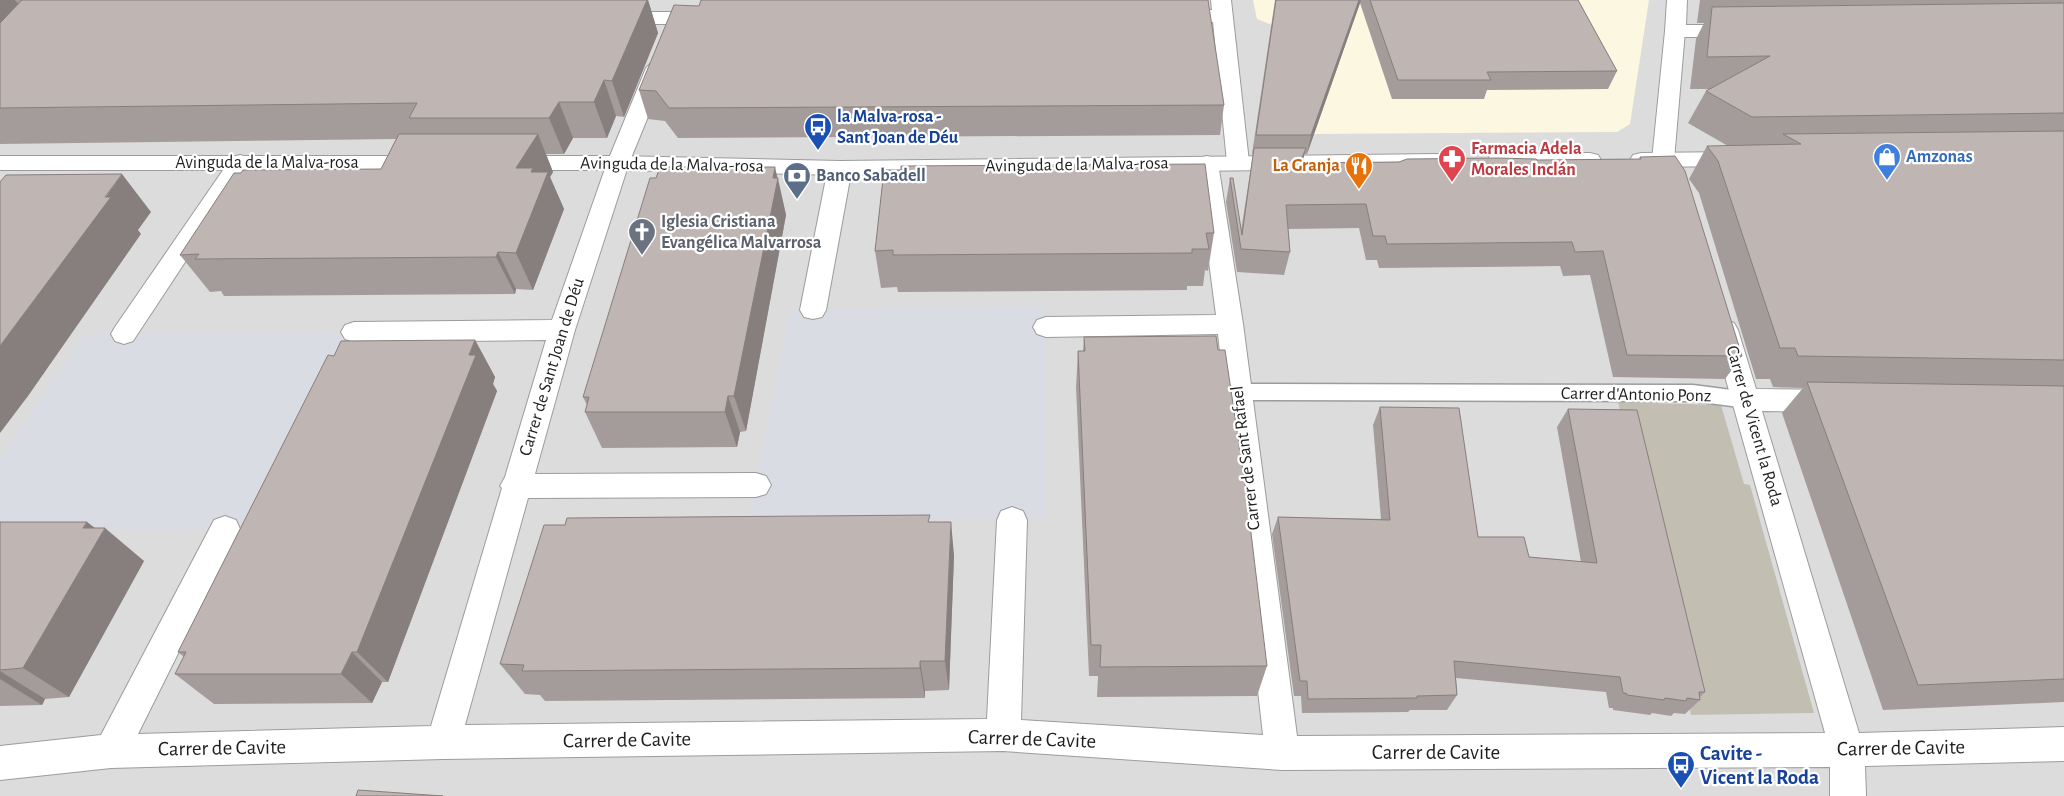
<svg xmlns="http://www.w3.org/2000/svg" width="2064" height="796" font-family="'Alegreya Sans',sans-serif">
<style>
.residential{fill:#dddcdc}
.education{fill:#fcf7e1}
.construction{fill:#c2bfb2}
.plaza{fill:#dadce4}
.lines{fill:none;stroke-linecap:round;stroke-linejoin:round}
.service-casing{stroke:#9c9c9c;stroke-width:3}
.pedestrian-casing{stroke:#9c9c9c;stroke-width:2}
.minor-casing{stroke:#9c9c9c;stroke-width:2}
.tertiary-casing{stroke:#9c9c9c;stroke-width:2}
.service{fill:#fff;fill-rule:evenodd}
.pedestrian{fill:#fff;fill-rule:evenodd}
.minor{fill:#fff;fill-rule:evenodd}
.tertiary{fill:#fff;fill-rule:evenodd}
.wall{fill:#a49c9a}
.shaded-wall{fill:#867f7d}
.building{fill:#bfb5b3;stroke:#867f7d}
.labels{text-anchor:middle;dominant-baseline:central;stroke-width:4.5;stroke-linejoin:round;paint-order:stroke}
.transit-label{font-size:18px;font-weight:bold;fill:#164399;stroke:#fff;text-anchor:start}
.health-label{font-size:18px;font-weight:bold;fill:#be3a42;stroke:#fff;text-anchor:start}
.shop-label{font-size:18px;font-weight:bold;fill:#366cbe;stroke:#fff;text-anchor:start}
.street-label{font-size:18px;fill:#1f1f1f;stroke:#fff}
.food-label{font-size:18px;font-weight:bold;fill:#c56008;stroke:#fff;text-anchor:end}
.service-label{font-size:18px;font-weight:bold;fill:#4e5e75;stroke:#fff;text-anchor:start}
.worship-label{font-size:18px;font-weight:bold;fill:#5b616d;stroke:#fff;text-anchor:start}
.near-street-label{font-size:21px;fill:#1f1f1f;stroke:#fff}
.near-transit-label{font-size:21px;font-weight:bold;fill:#164399;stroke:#fff;text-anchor:start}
</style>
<rect width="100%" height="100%" fill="#efeae6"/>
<rect class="residential" x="0" y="0" width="2064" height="796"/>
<polygon class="education" points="1253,0 1649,0 1630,124 1617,132 1314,134 1346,42 1272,25 1257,19"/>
<polygon class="construction" points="1618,402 1721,405 1744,484 1750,485 1814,713 1691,715"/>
<g class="plaza">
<polygon points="1045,306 1045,520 749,517 790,310"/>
<polygon points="354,332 258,528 0,531 0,458 86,334"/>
</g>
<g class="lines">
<defs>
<polygon id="service" points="1239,384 1693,385 1747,392 1755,394 1758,400 1755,406 1747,408 1693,401 1239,400 1232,398 1228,392 1232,386"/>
<polygon id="pedestrian" points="1675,25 1682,27 1685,31 1674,160 1671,165 1663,167 1655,165 1652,160 1665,31 1668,27"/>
<g id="minor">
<polygon points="1211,0 1231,0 1249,162 1246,167 1238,169 1230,167 1227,162 1213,22 1167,20 1164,16 1167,12 1212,10"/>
<polygon points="1667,0 1687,0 1686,25 1738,25 1745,27 1748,31 1745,35 1738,37 1675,37 1668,35 1665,31"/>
<polygon points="616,12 706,12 713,14 716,18 713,22 706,24 616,24 609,22 606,18 609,14"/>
<polygon points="657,62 664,64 668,68 629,163 575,330 535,474 756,473 766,476 771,485 766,494 756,497 528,498 465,725 987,719 997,520 1001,511 1012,507 1023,511 1027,520 1021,720 1263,735 1218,334 1046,337 1037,334 1033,327 1037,320 1046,317 1216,315 1196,163 1199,158 1207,156 1215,158 1218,163 1243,324 1297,736 1825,733 1712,330 1716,323 1725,320 1734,323 1738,330 1756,389 1830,390 1840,393 1844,401 1840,409 1830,412 1762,411 1859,733 2064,727 2064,761 1865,766 1866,796 1830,796 1830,767 1282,770 1003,751 443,759 111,768 0,780 0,746 101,735 214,520 225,516 236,520 240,529 138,734 431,726 502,488 500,486 505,477 546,340 354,342 345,339 341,332 345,325 354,322 552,320 607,163 646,68 650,64"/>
<polygon points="240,155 248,157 251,162 133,341 124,344 115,341 111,334 115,327 232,157"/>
<polygon points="840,161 848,163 852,168 826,310 822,317 813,319 804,317 800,310 828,168 832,163"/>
</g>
<g id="tertiary">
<polygon points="1738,152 1746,154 1749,159 1746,164 1738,166 1641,167 1633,165 1630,160 1633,155 1641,153"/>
<polygon points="1590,153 1598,155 1601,160 1598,165 1590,167 1498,168 1490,166 1487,161 1490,156 1498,154"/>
<polygon points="1438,154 1446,156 1449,161 1446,166 1438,168 840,175 618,170 513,170 505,168 502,163 505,158 513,156 618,156 840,161"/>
<polygon points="0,156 420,156 428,158 431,163 428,168 420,170 0,170"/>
</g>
</defs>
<use href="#service" class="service-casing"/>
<use href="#pedestrian" class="pedestrian-casing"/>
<use href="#minor" class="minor-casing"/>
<use href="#tertiary" class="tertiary-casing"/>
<use href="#service" class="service"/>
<use href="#pedestrian" class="pedestrian"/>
<use href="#minor" class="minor"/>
<use href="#tertiary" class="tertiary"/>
</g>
<g class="wall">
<polygon points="0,0 648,0 658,33 624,117 616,116 607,138 573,138 564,154 546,154 553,172 550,177 564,209 533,290 516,289 515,294 224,296 221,291 210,292 180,255 241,173 381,169 396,139 0,144"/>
<polygon points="1275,0 1578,0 1617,71 1608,89 1487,90 1484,99 1392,99 1360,3 1307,154 1304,154 1302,163 1639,159 1640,157 1742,356 1725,379 1613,377 1590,275 1563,276 1560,266 1379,268 1377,260 1366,260 1359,228 1288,229 1290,252 1284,275 1237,272 1226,202 1230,178 1241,231 1253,154 1252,154"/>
<polygon points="1700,0 2064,0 2064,702 1883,710 1782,413 1803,388 1773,387 1770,379 1756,379 1699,193 1689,179 1707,146 1728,146 1688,123 1706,91 1710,89 1690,89 1696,39 1704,23 1697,23"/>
<polygon points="699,6 1224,105 1220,135 678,138 665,121 648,119 639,90"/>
<polygon points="884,170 1214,233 1208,271 1205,270 1203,286 1187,286 1187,290 898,292 897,287 881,288 875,251"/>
<polygon points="777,178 778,178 786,215 746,431 740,432 737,447 602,448 585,412 587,405 583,397"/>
<polygon points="1084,337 1267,666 1257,696 1097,697 1098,676 1089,676 1076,387 1078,351 1083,351"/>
<polygon points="475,340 495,377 493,384 497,391 388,682 382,682 372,703 214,704 175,674 184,657 178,652 334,356"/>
<polygon points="1380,407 1478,537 1529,557 1581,562 1557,427 1568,409 1705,692 1700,697 1700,700 1685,714 1674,713 1671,716 1652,713 1650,715 1613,710 1613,708 1609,708 1606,692 1456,678 1457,695 1447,710 1410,710 1408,712 1302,713 1301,696 1294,696 1272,534 1278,517 1381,519 1373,425"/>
<polygon points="0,522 87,522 95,528 144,561 69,697 45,699 42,705 0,706"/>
<polygon points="930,522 954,555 949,690 925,691 925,698 545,701 540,695 525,694 500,664"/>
</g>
<g class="shaded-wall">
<polygon points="0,0 15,0 32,22 0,59"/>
<polygon points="647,0 648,0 658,33 624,117 612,81"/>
<polygon points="1359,0 1361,0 1360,3 1307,154 1311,135"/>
<polygon points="604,80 616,116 607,138 594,102"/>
<polygon points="559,102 573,138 564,154 549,118"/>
<polygon points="538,134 553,172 550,177 564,209 533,290 516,253 516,168"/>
<polygon points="1306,148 1300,172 1300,163"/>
<polygon points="775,167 786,215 746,431 734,396"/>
<polygon points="122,174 151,212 138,230 141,234 28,396 0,433 0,346"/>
<polygon points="498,252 516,289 515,294 496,257"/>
<polygon points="475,340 495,377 493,384 497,391 388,682 357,652"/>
<polygon points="728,396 740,432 737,447 725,412"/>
<polygon points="87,522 102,534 105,528 144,561 69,697 23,668 83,528"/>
<polygon points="951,522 954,555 949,690 945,661"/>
<polygon points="352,652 382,682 372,703 341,674"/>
<polygon points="920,661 925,691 925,698 920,668"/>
<polygon points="0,671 45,699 42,705 0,679"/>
</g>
<g class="building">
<polygon points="22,0 647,0 612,81 604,80 594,102 559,102 549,118 409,118 417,103 0,108 0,23"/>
<polygon points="701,0 1208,0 1224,105 669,108 656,91 639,90 674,5 699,6"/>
<polygon points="1276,0 1359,0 1311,135 1256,135"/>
<polygon points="1370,0 1578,0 1617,71 1487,72 1491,80 1398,80"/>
<polygon points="2064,3 2064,113 1752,117 1706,91 1770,56 1707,57 1712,7"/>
<polygon points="2064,131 2064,360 1798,356 1795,348 1780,348 1718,161 1707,146 1801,144 1783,134"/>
<polygon points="399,134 538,134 516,168 533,168 531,172 548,172 516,253 498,252 496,257 195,259 199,254 180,255 234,173 241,173 243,170 381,169"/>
<polygon points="1254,148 1306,148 1300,163 1399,162 1407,159 1497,158 1536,159 1537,160 1641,159 1640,157 1675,156 1685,171 1742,356 1627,355 1603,251 1575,252 1572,242 1387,244 1385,236 1373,236 1366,204 1286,205 1290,252 1241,249 1230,178 1233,178 1242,235"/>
<polygon points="1205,164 1214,233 1206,233 1209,249 1192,249 1192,253 893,255 893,250 875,251 884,170 901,170 901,166"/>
<polygon points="660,167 775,167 773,178 778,178 734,396 728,396 725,412 585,412 589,397 583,397 650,178 656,178"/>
<polygon points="122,174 105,197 111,197 0,346 0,182 6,175"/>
<polygon points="1216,336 1218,350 1225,350 1246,491 1267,666 1100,667 1101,645 1091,645 1078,351 1085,351 1084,337"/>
<polygon points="475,340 469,355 476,355 357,652 352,652 341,674 175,674 186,652 178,652 328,355 334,356 341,341"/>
<polygon points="1807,382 2064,386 2064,679 1918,685"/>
<polygon points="1380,407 1459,408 1478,537 1524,537 1529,557 1597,563 1568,409 1637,410 1705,692 1699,692 1700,700 1687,698 1686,701 1665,698 1664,700 1627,695 1626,693 1623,693 1620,677 1454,661 1457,695 1417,696 1417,698 1308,699 1307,681 1300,681 1278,517 1390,520"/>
<polygon points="930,515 928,522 951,522 945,661 920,661 920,668 522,671 524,665 500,664 544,525 565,525 567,518"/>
<polygon points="0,522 87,522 83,528 105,528 23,668 0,670"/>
<polygon points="358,790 443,796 356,796"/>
</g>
<defs>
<symbol id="bus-pin" viewBox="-11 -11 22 30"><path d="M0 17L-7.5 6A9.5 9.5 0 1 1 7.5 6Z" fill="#1a4fb4" stroke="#fff"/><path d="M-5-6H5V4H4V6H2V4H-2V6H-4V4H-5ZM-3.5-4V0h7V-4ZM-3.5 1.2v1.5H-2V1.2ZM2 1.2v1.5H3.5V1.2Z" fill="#fff"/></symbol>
<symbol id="shop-pin" viewBox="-11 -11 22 30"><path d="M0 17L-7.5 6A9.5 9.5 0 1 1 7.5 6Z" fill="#3f7fe0" stroke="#fff"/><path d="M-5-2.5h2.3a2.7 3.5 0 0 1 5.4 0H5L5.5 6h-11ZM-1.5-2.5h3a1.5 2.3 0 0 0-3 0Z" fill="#fff"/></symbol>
<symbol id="pharmacy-pin" viewBox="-11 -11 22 30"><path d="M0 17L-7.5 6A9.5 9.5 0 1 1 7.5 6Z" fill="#e0444e" stroke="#fff"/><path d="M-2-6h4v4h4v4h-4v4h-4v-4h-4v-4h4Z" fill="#fff"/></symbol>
<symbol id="restaurant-pin" viewBox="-11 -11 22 30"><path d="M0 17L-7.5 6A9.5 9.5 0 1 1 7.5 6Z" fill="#e8710a" stroke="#fff"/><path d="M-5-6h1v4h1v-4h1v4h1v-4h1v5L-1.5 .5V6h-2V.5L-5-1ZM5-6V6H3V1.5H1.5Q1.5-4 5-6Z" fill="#fff"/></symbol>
<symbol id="bank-pin" viewBox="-11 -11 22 30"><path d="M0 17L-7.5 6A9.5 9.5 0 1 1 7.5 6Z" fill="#5c6f8a" stroke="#fff"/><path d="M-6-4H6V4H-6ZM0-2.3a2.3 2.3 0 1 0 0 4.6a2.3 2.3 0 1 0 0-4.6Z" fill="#fff"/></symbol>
<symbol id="church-pin" viewBox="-11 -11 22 30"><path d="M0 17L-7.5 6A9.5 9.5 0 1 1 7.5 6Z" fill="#6b7280" stroke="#fff"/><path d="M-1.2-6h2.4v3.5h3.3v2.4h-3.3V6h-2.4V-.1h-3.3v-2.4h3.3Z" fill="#fff"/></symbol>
</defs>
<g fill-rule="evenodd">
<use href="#bus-pin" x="802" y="111" width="32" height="43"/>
<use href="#shop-pin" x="1871" y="141" width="32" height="43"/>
<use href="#pharmacy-pin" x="1436" y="143" width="32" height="43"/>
<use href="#restaurant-pin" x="1343" y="150" width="32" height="43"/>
<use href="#bank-pin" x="781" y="160" width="32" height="43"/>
<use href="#church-pin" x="626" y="216" width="32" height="43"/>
<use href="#bus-pin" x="1665" y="749" width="32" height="43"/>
</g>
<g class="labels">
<g class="transit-label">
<text x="837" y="117">la Malva-rosa -<tspan x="837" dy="21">Sant Joan de Déu</tspan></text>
</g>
<g class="health-label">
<text x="1471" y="149">Farmacia Adela<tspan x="1471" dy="21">Morales Inclán</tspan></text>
</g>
<g class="shop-label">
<text x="1906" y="157">Amzonas</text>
</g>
<g class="street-label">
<text x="267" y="163">Avinguda de la Malva-rosa</text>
<text transform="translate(672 165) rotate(1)">Avinguda de la Malva-rosa</text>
<text transform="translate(1077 165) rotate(-1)">Avinguda de la Malva-rosa</text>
<text transform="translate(552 367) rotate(-73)">Carrer de Sant Joan de Déu</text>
<text transform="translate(1636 395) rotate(1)">Carrer d'Antonio Ponz</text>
<text transform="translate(1754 426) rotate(74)">Carrer de Vicent la Roda</text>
<text transform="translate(1246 458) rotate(-97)">Carrer de Sant Rafael</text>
</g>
<g class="food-label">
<text x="1340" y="166">La Granja</text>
</g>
<g class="service-label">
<text x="816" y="176">Banco Sabadell</text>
</g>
<g class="worship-label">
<text x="661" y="222">Iglesia Cristiana<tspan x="661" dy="21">Evangélica Malvarrosa</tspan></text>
</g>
<g class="near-street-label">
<text transform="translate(1032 739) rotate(2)">Carrer de Cavite</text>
<text transform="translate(627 740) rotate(-1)">Carrer de Cavite</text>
<text transform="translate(222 748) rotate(-1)">Carrer de Cavite</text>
<text transform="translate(1901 748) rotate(-1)">Carrer de Cavite</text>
<text x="1436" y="752">Carrer de Cavite</text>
</g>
<g class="near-transit-label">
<text x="1700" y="753">Cavite -<tspan x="1700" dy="24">Vicent la Roda</tspan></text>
</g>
</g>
</svg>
